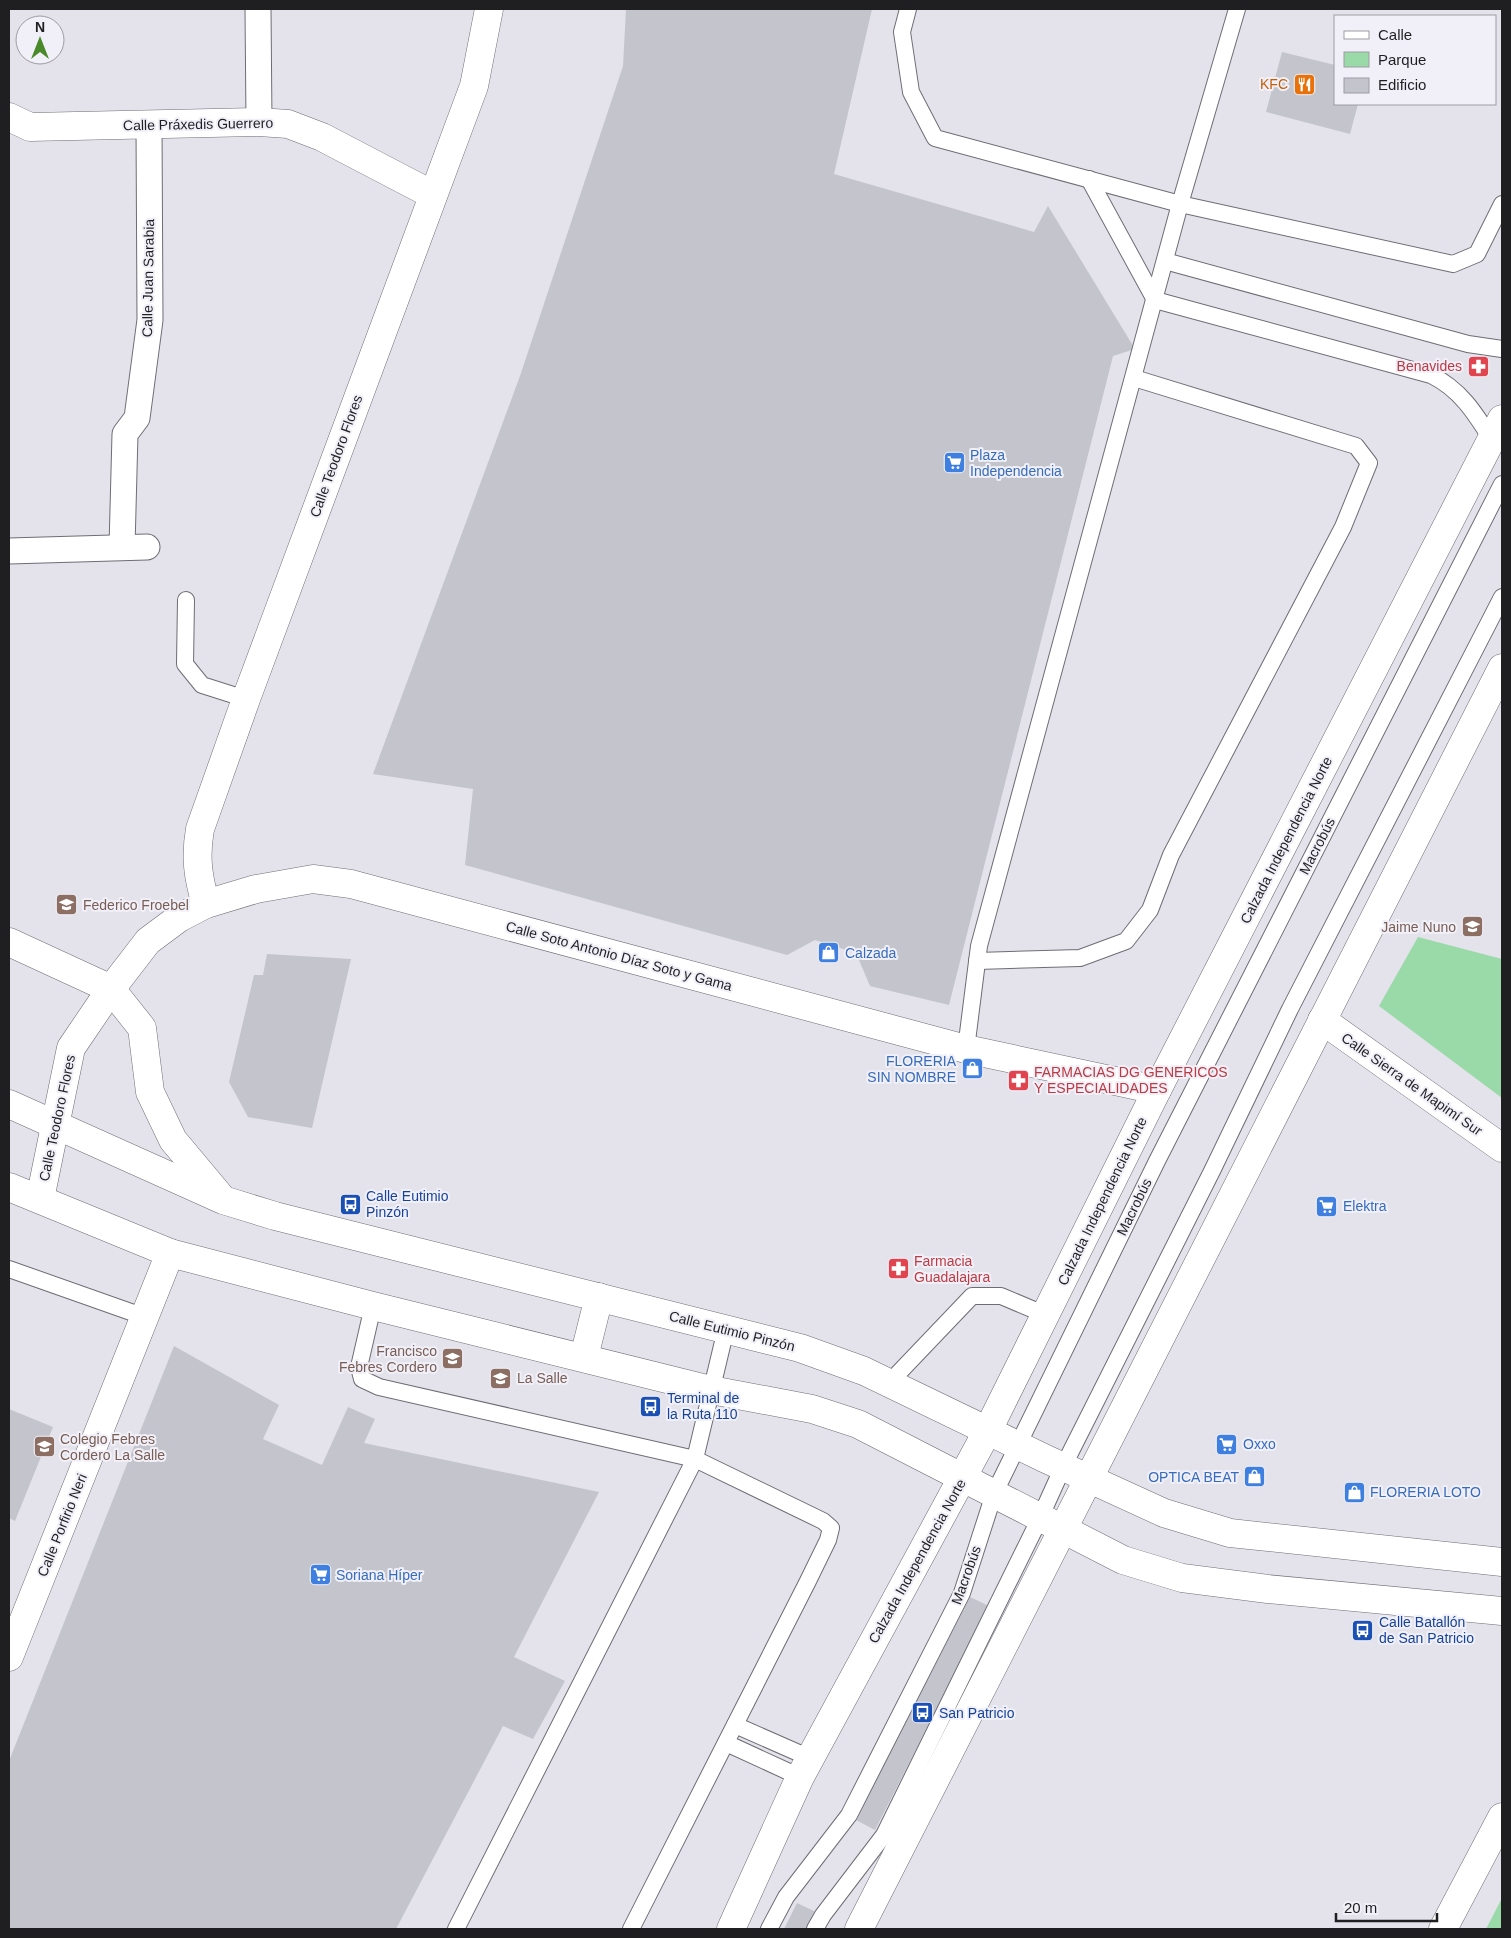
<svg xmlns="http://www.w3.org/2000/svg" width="1511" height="1938" font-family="Arial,sans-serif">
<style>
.green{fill:#9ad9a8}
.building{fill:#c4c4cd}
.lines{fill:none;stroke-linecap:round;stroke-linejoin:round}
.service-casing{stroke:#6e6d75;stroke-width:18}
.pedestrian-casing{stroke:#6e6d75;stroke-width:27}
.minor-casing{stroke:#6e6d75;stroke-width:29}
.tertiary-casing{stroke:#6e6d75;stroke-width:29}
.primary-casing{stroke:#6e6d75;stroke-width:29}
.service{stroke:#fff;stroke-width:16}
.pedestrian{stroke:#fff;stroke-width:25}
.minor{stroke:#fff;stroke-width:28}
.tertiary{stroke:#fff;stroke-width:28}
.primary{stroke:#fff;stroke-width:28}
.labels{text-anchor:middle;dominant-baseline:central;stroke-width:4;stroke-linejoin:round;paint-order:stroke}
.food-label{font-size:14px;fill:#c56008;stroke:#f1f0f9;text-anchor:end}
.street-label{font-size:14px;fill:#1f1f22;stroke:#f1f0f9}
.health-label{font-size:14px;fill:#be3a42;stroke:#f1f0f9;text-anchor:start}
.shop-label{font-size:14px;fill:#366cbe;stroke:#f1f0f9;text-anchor:start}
.education-label{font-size:14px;fill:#785e54;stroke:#f1f0f9;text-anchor:start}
.transit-label{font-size:14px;fill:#164399;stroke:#f1f0f9;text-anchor:start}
</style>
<rect width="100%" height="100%" fill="#e4e3ec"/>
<g class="green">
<polygon points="1418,937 1502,959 1502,1098 1379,1006"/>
<polygon points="1502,1898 1502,1929 1486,1929"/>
</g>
<g class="building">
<polygon points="626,9 872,9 834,174 1034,232 1048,206 1135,349 1113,356 949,1005 870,986 856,953 815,940 787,955 465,865 473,789 373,774 520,376 623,66"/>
<polygon points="1282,52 1335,65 1335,104 1358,104 1350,134 1266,112"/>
<polygon points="267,954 351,959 312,1128 248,1117 229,1082 254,975 263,975"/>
<polygon points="174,1346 279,1405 263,1439 322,1465 348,1407 375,1419 364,1443 599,1492 514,1657 565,1681 533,1739 503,1726 396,1929 9,1929 9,1761"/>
<polygon points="9,1409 53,1427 15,1521 9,1518"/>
<polygon points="970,1597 989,1606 875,1830 856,1820"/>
<polygon points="797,1903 816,1912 807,1929 784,1929"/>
</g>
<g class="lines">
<defs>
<g id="service">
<polyline points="908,9 902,32 911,92 935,138 1180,204 1453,264 1477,254 1502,204"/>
<path d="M1089 179 1155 300 1431 375C1460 389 1475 413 1492 440"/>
<polyline points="1165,261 1468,344 1502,349"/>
<polyline points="186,600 185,664 202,685 246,699"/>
<polyline points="977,961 1080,958 1126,941 1150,910 1171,855 1343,527 1369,463 1356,446 1134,378"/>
<polyline points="966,1049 979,946 1180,204 1237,9"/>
<polyline points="9,1269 145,1317"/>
<polyline points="373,1306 359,1367 362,1379 379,1387 695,1459 823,1521 831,1528 828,1540 807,1583 631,1929"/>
<polyline points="889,1383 972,1296 1001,1296 1046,1315"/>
<polyline points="735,1725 810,1758"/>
<polyline points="726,1743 800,1777"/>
<polyline points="456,1929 695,1459 726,1329"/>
<polyline points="769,1929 786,1897 849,1815 962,1593 994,1494 1157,1161 1502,484"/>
<polyline points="815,1929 823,1915 884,1835 1040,1518 1063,1467 1212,1171 1290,1009 1502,597"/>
</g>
<g id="pedestrian">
<polyline points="258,9 259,122"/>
<polyline points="122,547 125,434 137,418 150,320 149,125"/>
<polyline points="9,551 147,547"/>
</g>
<g id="minor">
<polyline points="9,117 30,127 259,122 288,124 322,137 433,195"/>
<path d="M206 904C198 878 195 857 200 829L246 699 474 86 489 9"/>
<polyline points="111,989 148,941 179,918 206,904 256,889 313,879 351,884 966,1049 1157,1090"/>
<polyline points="1322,1020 1502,1148"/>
<polyline points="9,1657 170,1253"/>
<polyline points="1443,1929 1502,1817"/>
</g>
<g id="tertiary">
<polyline points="9,942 111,989 142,1028 150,1092 173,1140 219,1195"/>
<polyline points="9,1104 223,1200 275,1216 800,1348 864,1371 1046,1459 1164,1513 1230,1533 1502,1562"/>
<polyline points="9,1187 170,1253 373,1306 711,1390 812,1409 858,1424 1123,1560 1182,1578 1268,1589 1502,1611"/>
<polyline points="40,1199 71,1048 111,989"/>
<polyline points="584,1357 599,1297"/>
</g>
<g id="primary">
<polyline points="731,1929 800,1777 988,1430 1157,1090 1502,419"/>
<polyline points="859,1929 1502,668"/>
</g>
</defs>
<use href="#service" class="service-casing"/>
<use href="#pedestrian" class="pedestrian-casing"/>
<use href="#minor" class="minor-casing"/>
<use href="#tertiary" class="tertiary-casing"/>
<use href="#primary" class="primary-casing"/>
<use href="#service" class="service"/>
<use href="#pedestrian" class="pedestrian"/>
<use href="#minor" class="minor"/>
<use href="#tertiary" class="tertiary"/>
<use href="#primary" class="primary"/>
</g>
<defs>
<symbol id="restaurant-square" viewBox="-11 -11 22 22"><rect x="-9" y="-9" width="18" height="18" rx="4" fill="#e8710a" stroke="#f1f0f9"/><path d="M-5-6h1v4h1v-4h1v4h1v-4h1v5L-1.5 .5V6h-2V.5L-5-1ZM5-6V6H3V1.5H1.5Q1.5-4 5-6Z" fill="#fff"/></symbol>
<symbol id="pharmacy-square" viewBox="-11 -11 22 22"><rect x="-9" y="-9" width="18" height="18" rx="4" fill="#e0444e" stroke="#f1f0f9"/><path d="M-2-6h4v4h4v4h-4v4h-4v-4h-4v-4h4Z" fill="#fff"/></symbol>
<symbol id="supermarket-square" viewBox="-11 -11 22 22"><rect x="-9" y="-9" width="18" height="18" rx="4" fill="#3f7fe0" stroke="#f1f0f9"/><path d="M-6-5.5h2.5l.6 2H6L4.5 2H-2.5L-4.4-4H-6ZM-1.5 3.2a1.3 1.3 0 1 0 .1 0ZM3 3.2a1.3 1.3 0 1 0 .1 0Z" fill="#fff"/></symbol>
<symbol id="school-square" viewBox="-11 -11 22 22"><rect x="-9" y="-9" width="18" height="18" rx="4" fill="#8d6e63" stroke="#f1f0f9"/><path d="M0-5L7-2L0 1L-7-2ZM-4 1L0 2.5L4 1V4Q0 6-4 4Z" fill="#fff"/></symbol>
<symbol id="shop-square" viewBox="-11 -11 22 22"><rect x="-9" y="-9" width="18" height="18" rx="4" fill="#3f7fe0" stroke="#f1f0f9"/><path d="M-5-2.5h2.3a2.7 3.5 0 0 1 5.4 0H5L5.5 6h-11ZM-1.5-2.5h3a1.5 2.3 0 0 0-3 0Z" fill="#fff"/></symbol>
<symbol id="bus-square" viewBox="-11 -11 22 22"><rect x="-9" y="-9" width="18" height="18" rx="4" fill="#1a4fb4" stroke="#f1f0f9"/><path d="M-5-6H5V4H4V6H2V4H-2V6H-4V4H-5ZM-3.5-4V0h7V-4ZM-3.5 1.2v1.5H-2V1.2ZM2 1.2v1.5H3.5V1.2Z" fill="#fff"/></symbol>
</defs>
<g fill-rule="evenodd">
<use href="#restaurant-square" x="1292" y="72" width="25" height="25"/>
<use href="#pharmacy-square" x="1466" y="354" width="25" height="25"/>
<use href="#supermarket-square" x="942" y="450" width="25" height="25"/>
<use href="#school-square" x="54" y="892" width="25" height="25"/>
<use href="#school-square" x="1460" y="914" width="25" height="25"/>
<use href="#shop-square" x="816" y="940" width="25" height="25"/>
<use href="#shop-square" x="960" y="1056" width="25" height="25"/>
<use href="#pharmacy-square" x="1006" y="1068" width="25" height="25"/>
<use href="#bus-square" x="338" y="1192" width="25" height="25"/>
<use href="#supermarket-square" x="1314" y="1194" width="25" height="25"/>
<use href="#pharmacy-square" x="886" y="1256" width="25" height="25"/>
<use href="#school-square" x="440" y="1346" width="25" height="25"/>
<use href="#school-square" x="488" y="1366" width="25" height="25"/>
<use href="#bus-square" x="638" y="1394" width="25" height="25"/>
<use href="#supermarket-square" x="1214" y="1432" width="25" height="25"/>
<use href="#school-square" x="32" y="1434" width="25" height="25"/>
<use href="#shop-square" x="1242" y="1464" width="25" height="25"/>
<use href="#shop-square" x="1342" y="1480" width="25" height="25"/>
<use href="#supermarket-square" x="308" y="1562" width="25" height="25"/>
<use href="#bus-square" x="1350" y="1618" width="25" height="25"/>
<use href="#bus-square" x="910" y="1700" width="25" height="25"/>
</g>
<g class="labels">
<g class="food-label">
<text x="1288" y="84">KFC</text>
</g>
<g class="street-label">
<text transform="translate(198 124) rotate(-1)">Calle Práxedis Guerrero</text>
<text transform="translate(148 278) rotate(-89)">Calle Juan Sarabia</text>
<text transform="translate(336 456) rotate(-70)">Calle Teodoro Flores</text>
<text transform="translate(1286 840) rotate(-63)">Calzada Independencia Norte</text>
<text transform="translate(1317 846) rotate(-63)">Macrobús</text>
<text transform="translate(619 956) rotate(15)">Calle Soto Antonio Díaz Soto y Gama</text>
<text transform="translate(1412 1084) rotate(35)">Calle Sierra de Mapimí Sur</text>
<text transform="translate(57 1118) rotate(-78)">Calle Teodoro Flores</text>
<text transform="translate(1102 1201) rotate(-64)">Calzada Independencia Norte</text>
<text transform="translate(1134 1207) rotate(-64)">Macrobús</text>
<text transform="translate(732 1331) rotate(14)">Calle Eutimio Pinzón</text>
<text transform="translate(62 1525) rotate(-68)">Calle Porfirio Neri</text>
<text transform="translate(917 1561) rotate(-61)">Calzada Independencia Norte</text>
<text transform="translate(966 1575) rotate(-70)">Macrobús</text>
</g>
<g class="health-label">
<text x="1462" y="366" text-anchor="end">Benavides</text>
<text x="1034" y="1072">FARMACIAS DG GENERICOS<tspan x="1034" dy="16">Y ESPECIALIDADES</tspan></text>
<text x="914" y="1261">Farmacia<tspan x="914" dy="16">Guadalajara</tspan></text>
</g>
<g class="shop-label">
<text x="970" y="455">Plaza<tspan x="970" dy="16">Independencia</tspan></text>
<text x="845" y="953">Calzada</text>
<text x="956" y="1061" text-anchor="end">FLORERIA<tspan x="956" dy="16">SIN NOMBRE</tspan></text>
<text x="1343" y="1206">Elektra</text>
<text x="1243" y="1444">Oxxo</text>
<text x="1239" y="1477" text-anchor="end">OPTICA BEAT</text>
<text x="1370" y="1492">FLORERIA LOTO</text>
<text x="336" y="1575">Soriana Híper</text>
</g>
<g class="education-label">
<text x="83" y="905">Federico Froebel</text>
<text x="1456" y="927" text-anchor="end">Jaime Nuno</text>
<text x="437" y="1351" text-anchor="end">Francisco<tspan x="437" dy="16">Febres Cordero</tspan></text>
<text x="517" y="1378">La Salle</text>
<text x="60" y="1439">Colegio Febres<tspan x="60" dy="16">Cordero La Salle</tspan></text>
</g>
<g class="transit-label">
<text x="366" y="1196">Calle Eutimio<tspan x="366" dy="16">Pinzón</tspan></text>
<text x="667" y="1398">Terminal de<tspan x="667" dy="16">la Ruta 110</tspan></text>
<text x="1379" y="1622">Calle Batallón<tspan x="1379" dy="16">de San Patricio</tspan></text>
<text x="939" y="1713">San Patricio</text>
</g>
</g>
<rect width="1511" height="1938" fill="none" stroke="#1f1f22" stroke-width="20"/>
<rect x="1334" y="15" width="162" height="90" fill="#f1f0f9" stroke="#9d9ca3"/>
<rect x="1344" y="31" width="25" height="8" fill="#ffffff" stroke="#9d9ca3"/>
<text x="1378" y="40" font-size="15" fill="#1f1f22">Calle</text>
<rect x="1344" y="52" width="25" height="15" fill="#9ad9a8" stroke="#9d9ca3"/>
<text x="1378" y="65" font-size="15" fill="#1f1f22">Parque</text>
<rect x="1344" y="78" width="25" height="15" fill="#c4c4cd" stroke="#9d9ca3"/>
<text x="1378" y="90" font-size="15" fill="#1f1f22">Edificio</text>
<g transform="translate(40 40)"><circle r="24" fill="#f1f0f9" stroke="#9d9ca3"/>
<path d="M0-4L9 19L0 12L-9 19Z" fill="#4a8929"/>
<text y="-8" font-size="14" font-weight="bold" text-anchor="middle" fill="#1f1f22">N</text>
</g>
<path d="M1336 1913v8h101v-8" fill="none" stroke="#1f1f22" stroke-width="2.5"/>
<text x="1344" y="1913" font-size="15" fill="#1f1f22" stroke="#f1f0f9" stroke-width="4" paint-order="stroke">20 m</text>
</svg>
